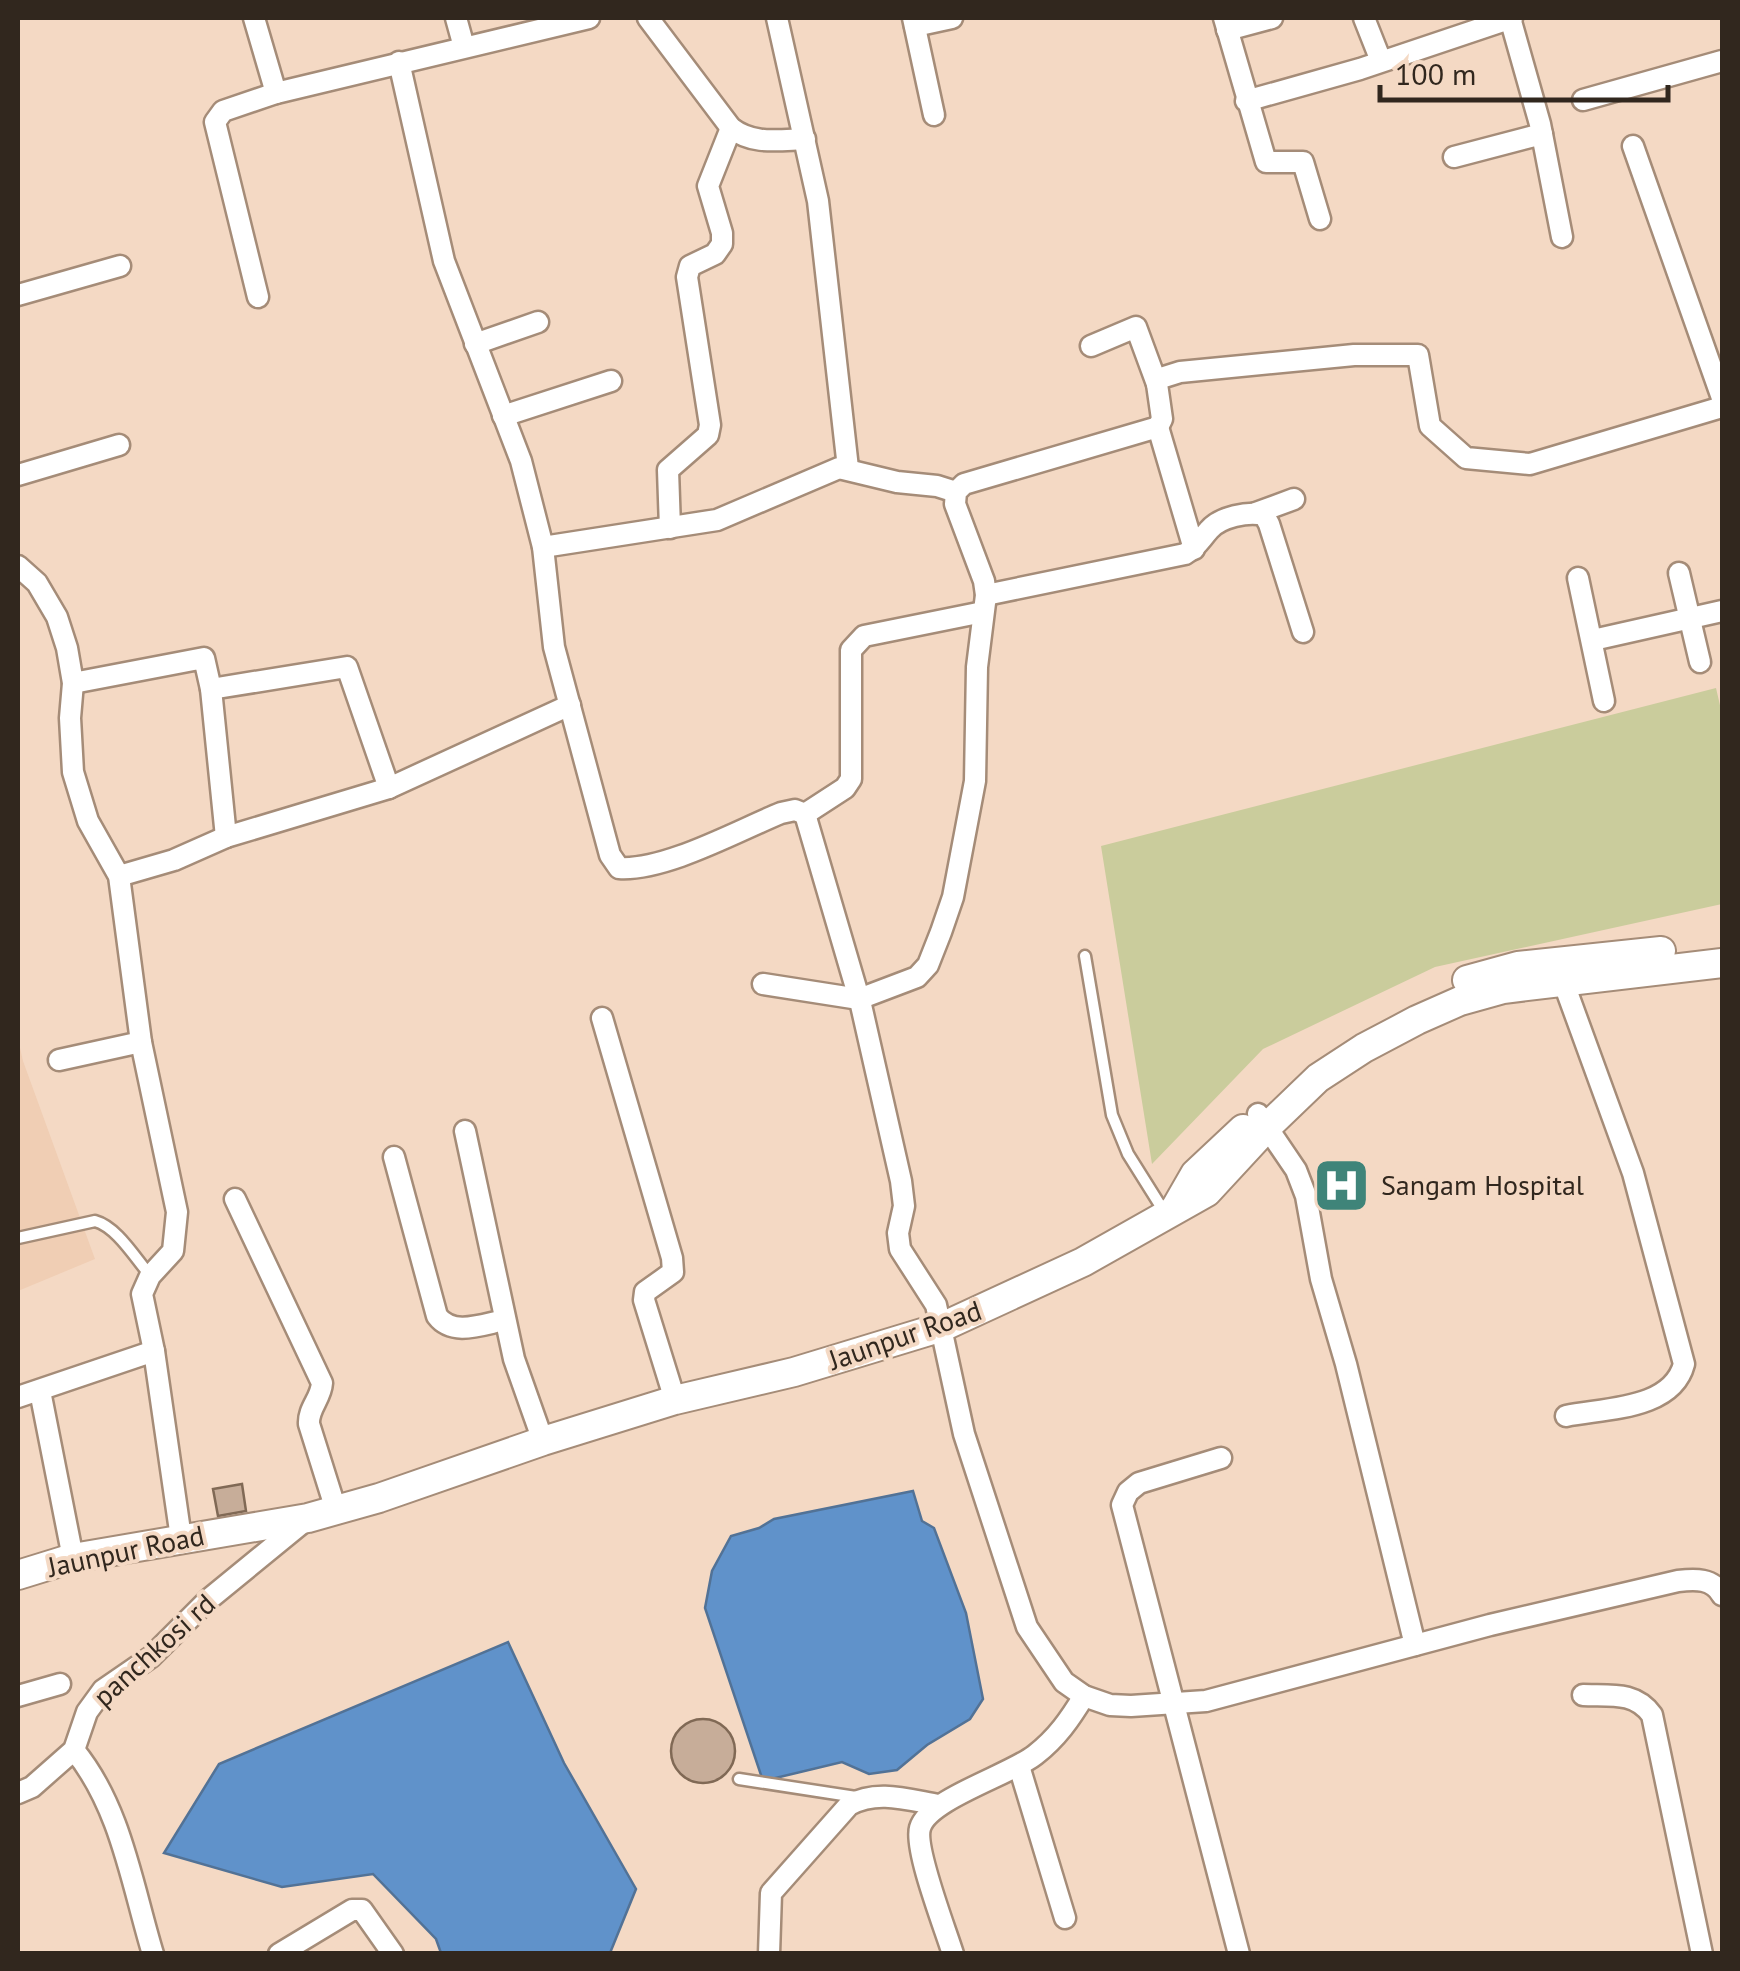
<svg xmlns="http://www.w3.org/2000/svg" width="1740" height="1971" font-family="'PT Sans',sans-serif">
	<rect width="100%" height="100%" fill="#f4d9c4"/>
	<polygon fill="#f0ceb4" points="18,1039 23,1061 95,1259 18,1291"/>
	<polygon fill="#cacc9c" points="1716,688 1722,714 1722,904 1435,967 1263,1049 1152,1164 1101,846"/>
	<g fill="#6092ca" stroke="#527296" stroke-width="2.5">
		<polygon points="913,1491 922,1521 934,1528 966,1613 983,1699 970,1719 927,1745 897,1770 869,1774 842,1762 763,1781 705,1608 712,1571 731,1536 759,1528 774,1519"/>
		<polygon points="508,1642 564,1763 636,1889 610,1953 441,1953 436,1939 373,1874 282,1887 164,1853 219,1764"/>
	</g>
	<g fill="#c7ad99" stroke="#806955" stroke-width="2.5">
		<polygon points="242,1484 246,1511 218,1516 213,1489"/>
		<circle cx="703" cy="1751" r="32"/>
	</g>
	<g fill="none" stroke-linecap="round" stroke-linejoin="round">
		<defs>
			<g id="lane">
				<polyline points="1085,956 1112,1115 1128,1154 1165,1213"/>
				<path d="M18,1238L95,1221C117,1227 135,1258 150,1275"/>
				<polyline points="739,1779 856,1797"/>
			</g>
			<g id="street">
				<polyline points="254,18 276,93 589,18"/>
				<polyline points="456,18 464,47"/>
				<path d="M648,18L731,128C753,145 778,140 805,139"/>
				<polyline points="777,18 818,201 848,468"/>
				<polyline points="913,18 934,115"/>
				<polyline points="1224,18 1266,162 1303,162 1320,219"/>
				<polyline points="1364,18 1381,61"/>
				<polyline points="1510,18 1540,124 1562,237"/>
				<polyline points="915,26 952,18"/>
				<polyline points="1227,30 1272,18"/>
				<path d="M399,62L444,261L521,461L543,547L554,647L610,855L619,868C665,871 737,831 781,813L795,810L805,814L861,1005L901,1181L904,1206L898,1233L900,1249L936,1305L964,1434L1027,1627L1064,1682L1084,1696L1110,1705L1131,1706L1206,1701L1490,1625L1678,1581C1695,1579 1713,1578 1722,1595"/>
				<polyline points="1583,100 1722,61"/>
				<polyline points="1246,101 1360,69 1512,18"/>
				<polyline points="1633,146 1722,398"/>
				<polyline points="1454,157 1542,134"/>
				<polyline points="18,295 120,266"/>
				<polyline points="258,297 215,122 223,111 276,93"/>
				<polyline points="475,344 538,322"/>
				<polyline points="1091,346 1136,327 1157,384"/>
				<polyline points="503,416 611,381"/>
				<polyline points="1158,427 1194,549"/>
				<polyline points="18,475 119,445"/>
				<polyline points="1256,513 1294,499"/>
				<polyline points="670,528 668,470 708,435 710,425 687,277 690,266 715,254 722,244 722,233 708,186 731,128"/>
				<polyline points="543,547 717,520 839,468 897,482 937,486 956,492"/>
				<polyline points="18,566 37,583 57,617 67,648 73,683 70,718 73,772 88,821 119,876 141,1042 177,1212 173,1251 150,1276 142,1294 154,1351 181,1538"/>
				<polyline points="1679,573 1700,662"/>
				<polyline points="1578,578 1604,701"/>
				<path d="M986,595L1185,554C1197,547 1200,540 1209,530C1220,517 1248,511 1264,515L1269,524L1303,632"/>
				<polyline points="1593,640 1722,611"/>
				<polyline points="73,683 204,658 211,689 226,837"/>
				<polyline points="211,689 347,667 389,788 570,705"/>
				<polyline points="805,814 845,788 851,779 851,650 864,636 983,612"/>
				<polyline points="119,876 174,860 226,837 389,788"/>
				<path d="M1563,981L1633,1173L1684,1364C1672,1410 1605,1408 1566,1416"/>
				<polyline points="763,984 859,999 917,977 928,965 941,932 953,897 975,781 977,667 986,595 984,581 955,504 956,492 964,484 1158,427 1162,419 1157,384 1161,378 1180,372 1354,355 1418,355 1430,426 1466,458 1530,464 1722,407"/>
				<polyline points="602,1018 672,1258 673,1272 645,1292 644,1300 675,1400"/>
				<polyline points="59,1060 141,1042"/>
				<polyline points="1258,1114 1296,1170 1306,1196 1321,1279 1346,1364 1415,1645"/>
				<polyline points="465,1131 514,1359 543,1441"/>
				<path d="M394,1157L437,1316C453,1337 483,1324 505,1320"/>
				<path d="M235,1199L322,1383C321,1399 308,1408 309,1424L336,1510"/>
				<polyline points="40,1391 73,1558"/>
				<polyline points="18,1397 154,1351"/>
				<polyline points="1221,1458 1139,1483 1128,1492 1122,1505 1239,1954"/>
				<path d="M1583,1695C1610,1696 1635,1691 1652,1715L1702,1954"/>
				<polyline points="18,1696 60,1684"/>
				<path d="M74,1750C121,1807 132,1885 153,1954"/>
				<polyline points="1019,1766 1065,1918"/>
				<polyline points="18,1793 32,1787 74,1750 87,1712 103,1690 151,1657 208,1600 307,1519"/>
				<polyline points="279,1954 352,1910 362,1910 393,1954"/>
				<path d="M769,1954L771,1893L849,1805C877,1789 909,1800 939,1805"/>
				<path d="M953,1954C945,1928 914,1849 920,1828C928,1799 1010,1775 1035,1755C1057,1738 1070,1719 1084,1696"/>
			</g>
			<g id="secondary">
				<polyline points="1467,980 1518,966 1661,951"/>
				<polyline points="1176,1207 1195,1174 1243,1129"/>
				<polyline points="18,1575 73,1558 308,1518 379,1498 543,1441 675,1400 794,1372 942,1327 1083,1262 1207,1192 1267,1127 1318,1078 1364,1048 1417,1020 1460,1001 1503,989 1722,963"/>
			</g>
		</defs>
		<use href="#lane" stroke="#a58c78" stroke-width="15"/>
		<use href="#street" stroke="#a58c78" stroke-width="25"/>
		<use href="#secondary" stroke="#a58c78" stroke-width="32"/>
		<use href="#lane" stroke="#fff" stroke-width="10"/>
		<use href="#street" stroke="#fff" stroke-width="20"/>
		<use href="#secondary" stroke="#fff" stroke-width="28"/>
	</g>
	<defs>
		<symbol id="hospital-square" viewBox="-11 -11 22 22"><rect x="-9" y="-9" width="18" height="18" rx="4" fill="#3f8479" stroke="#f4d9c4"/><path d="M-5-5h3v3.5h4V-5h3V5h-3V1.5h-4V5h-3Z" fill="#fff"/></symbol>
	</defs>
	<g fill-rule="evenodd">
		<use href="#hospital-square" x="1310" y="1154" width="63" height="63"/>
	</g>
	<g text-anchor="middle" stroke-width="8" stroke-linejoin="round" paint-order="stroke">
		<g font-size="28" fill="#31271e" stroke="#f4d9c4" text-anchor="start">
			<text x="1381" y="1195">Sangam Hospital</text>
		</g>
		<g font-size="28" fill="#31271e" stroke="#f4d9c4">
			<text transform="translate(905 1335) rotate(-19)" y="10">Jaunpur Road</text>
			<text transform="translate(126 1551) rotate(-12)" y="10">Jaunpur Road</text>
			<text transform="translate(154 1650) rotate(-42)" y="10">panchkosi rd</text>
		</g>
	</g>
	<rect width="1740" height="1971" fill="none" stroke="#31271e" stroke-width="40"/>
	<path d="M1380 85v15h288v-15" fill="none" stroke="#31271e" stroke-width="5"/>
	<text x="1395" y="85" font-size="30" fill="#31271e" stroke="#f4d9c4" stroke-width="8" paint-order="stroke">100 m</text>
</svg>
